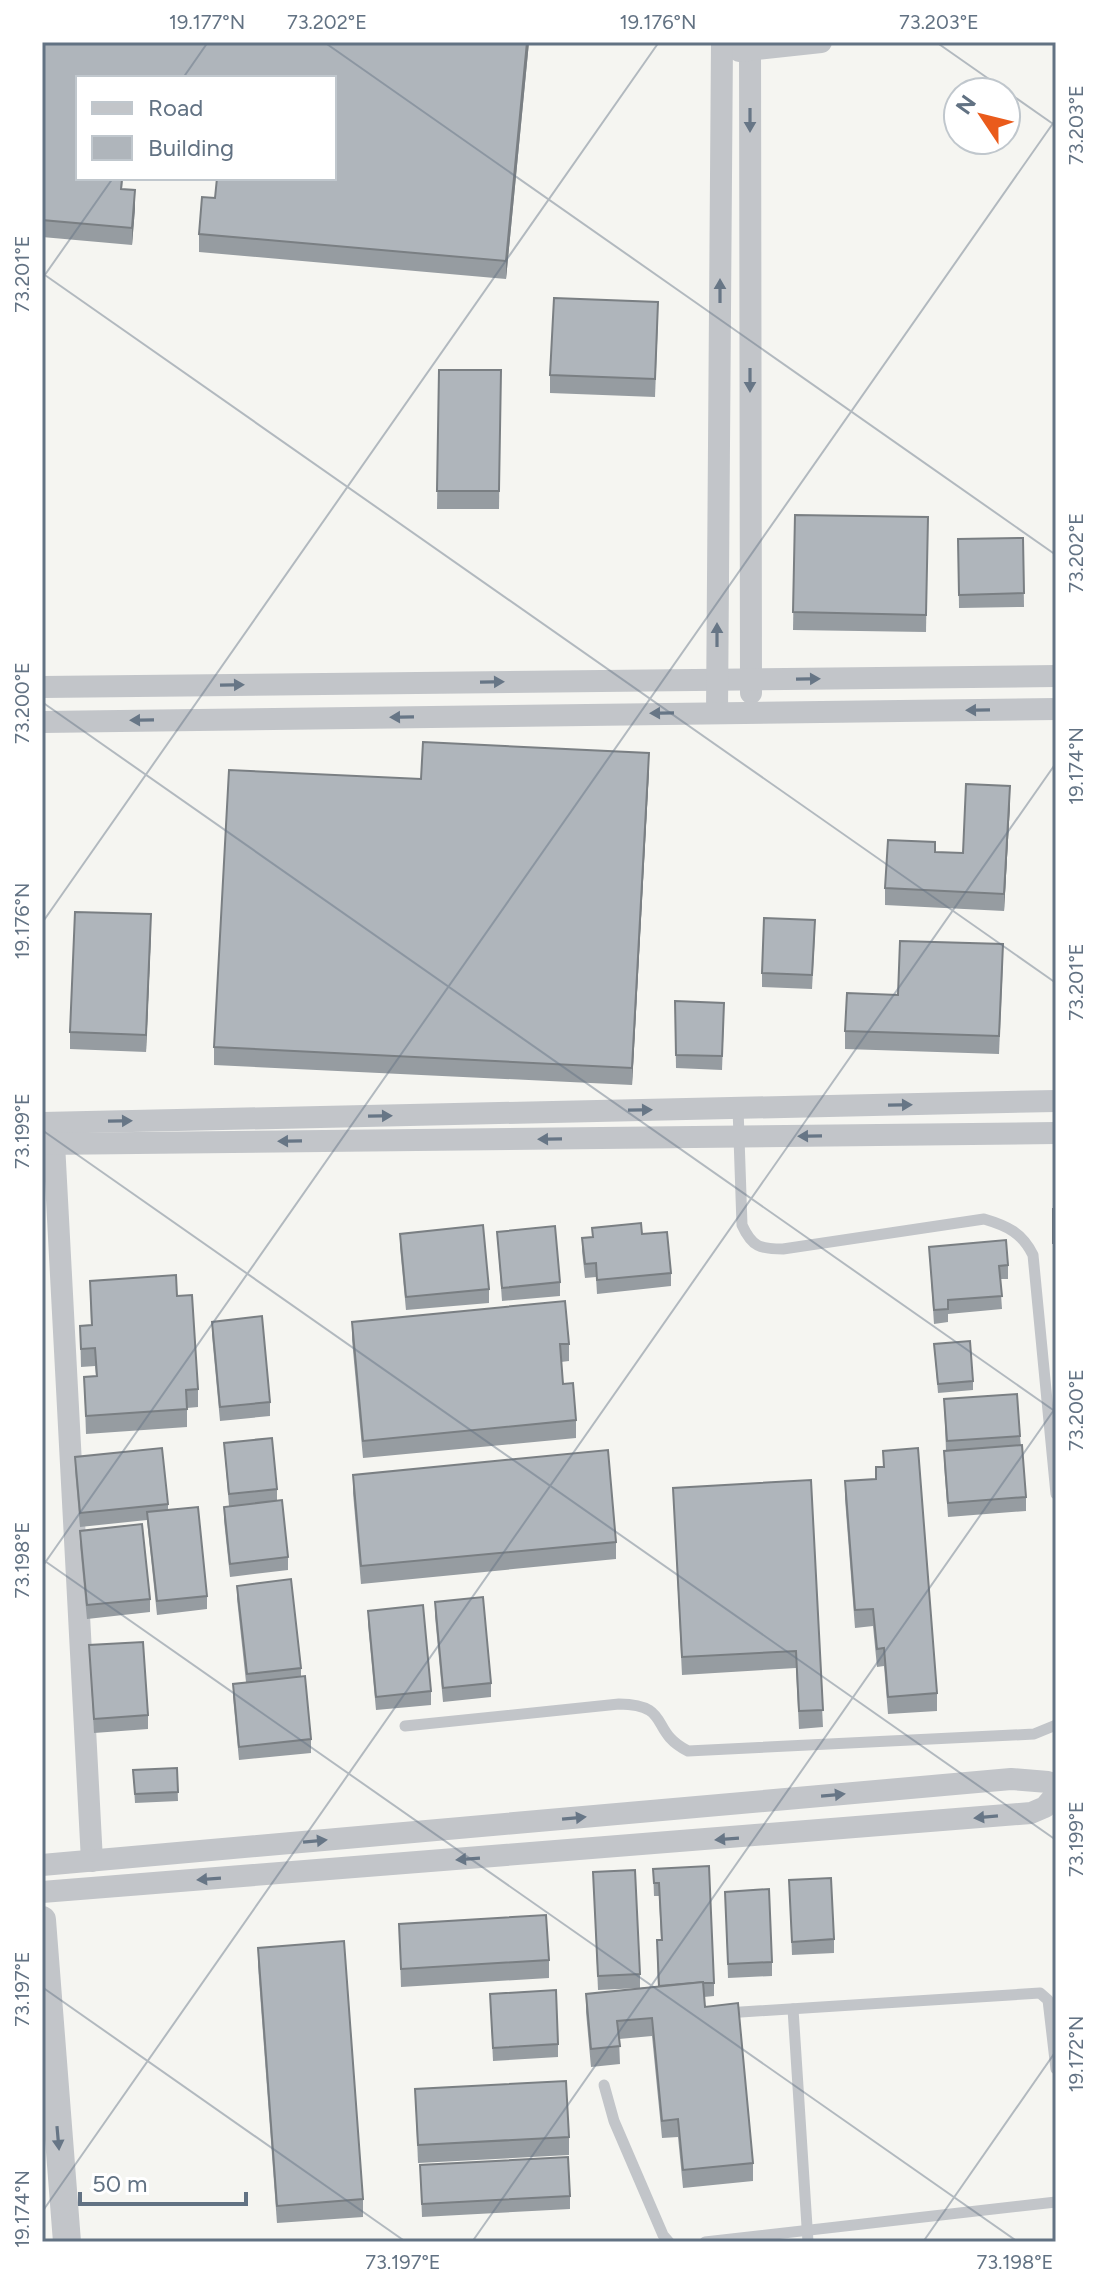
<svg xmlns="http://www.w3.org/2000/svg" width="1098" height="2284" font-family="Figtree,sans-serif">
	<rect width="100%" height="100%" fill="#f5f5f1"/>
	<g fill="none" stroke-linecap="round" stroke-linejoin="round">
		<g stroke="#c2c5c9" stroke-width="11">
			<path d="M738,1108L742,1225C752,1247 760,1249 783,1249L984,1219C1008,1226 1022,1233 1033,1255L1056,1494"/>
			<path d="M405,1726L619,1704C673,1705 648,1731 688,1751L1034,1734L1056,1725"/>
			<polyline points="793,2009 808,2242"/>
			<polyline points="726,2013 1040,1993 1048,2000 1056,2069"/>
			<polyline points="604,2085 614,2121 663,2235 669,2242"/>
			<polyline points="705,2242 1056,2202"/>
		</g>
		<g stroke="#c2c5c9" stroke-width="22">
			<polyline points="750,42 751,693"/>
			<polyline points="739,51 821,42"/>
			<polyline points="42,687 1056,676"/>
			<polyline points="717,713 722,42"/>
			<polyline points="42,722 1056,709"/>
			<polyline points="42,1123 1056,1101"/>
			<polyline points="54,1143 92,1861"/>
			<polyline points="42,1144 1056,1133"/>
			<polyline points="42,1865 1011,1779 1048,1782 1056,1790"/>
			<polyline points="42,1892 1031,1813 1045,1807 1056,1794"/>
		</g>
		<polyline stroke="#c2c5c9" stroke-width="28" points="42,1920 67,2242"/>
	</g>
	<g fill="#969ca1">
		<polygon points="42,42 529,42 506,279 199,252 199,234 334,78 78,78 78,178 123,178 122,189 135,208 132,245 42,237"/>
		<polygon points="658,320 655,397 550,393 550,375"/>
		<polygon points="439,370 501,370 499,509 437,509"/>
		<polygon points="795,515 928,517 926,632 793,630"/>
		<polygon points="1023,538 1024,607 959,608 958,539"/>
		<polygon points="649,770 632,1085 214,1065 214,1047 421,779"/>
		<polygon points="1010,804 1004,911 885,905 885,888 935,852 963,853"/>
		<polygon points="151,932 146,1052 70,1049 70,1032"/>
		<polygon points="815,934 812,989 762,987 762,973"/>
		<polygon points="1003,961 999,1054 845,1049 845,1031"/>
		<polygon points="675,1001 724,1017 722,1070 676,1068"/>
		<rect x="1053" y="1209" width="3" height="43"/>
		<polygon points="592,1228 642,1234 671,1273 671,1286 597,1294 596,1277 585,1278 582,1251 582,1238 592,1237"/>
		<polygon points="497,1232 560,1282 560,1296 502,1301"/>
		<polygon points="400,1234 489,1289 489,1303 406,1310 400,1247"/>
		<polygon points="929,1247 1008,1265 1008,1279 1000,1279 1002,1309 948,1314 948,1322 934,1324"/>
		<polygon points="90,1281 177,1296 198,1389 198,1407 187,1408 187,1427 86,1434 84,1377 96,1376 95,1366 81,1367 80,1326 91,1325"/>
		<polygon points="212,1322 270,1402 270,1416 220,1421 212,1335"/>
		<polygon points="352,1322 569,1344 569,1361 561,1362 563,1384 576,1420 576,1438 363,1458 352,1340"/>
		<polygon points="934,1344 973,1381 973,1390 938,1393"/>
		<polygon points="944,1399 1020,1436 1026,1497 1026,1511 948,1517 944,1464 944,1451 946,1451"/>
		<polygon points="224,1443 277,1489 277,1501 288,1557 288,1570 230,1577 224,1520 224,1507 229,1506"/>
		<polygon points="883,1451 937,1693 937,1711 888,1714 884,1666 877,1667 873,1626 855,1628 845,1499 845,1481 876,1479 876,1467 883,1467"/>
		<polygon points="75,1457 168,1504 168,1510 207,1596 207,1609 157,1615 147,1520 80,1527 75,1470"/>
		<polygon points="353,1475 616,1542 616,1559 361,1584 353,1493"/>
		<polygon points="811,1480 823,1727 799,1729 796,1668 682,1675 673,1488"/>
		<polygon points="80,1531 150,1599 150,1612 87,1619 80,1545"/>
		<polygon points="237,1586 301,1668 301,1677 311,1739 311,1753 239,1760 233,1697 233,1684 246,1682 237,1599"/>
		<polygon points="435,1602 491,1683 491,1697 443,1702 435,1616"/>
		<polygon points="368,1611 431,1691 431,1705 376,1710 368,1624"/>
		<polygon points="89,1645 148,1715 148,1729 94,1733"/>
		<polygon points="177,1768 178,1801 135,1803 133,1770"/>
		<polygon points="653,1869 714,1983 714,1996 704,1997 705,2007 753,2163 753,2181 683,2188 678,2137 662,2138 652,2036 619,2039 620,2064 591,2067 586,2012 586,1994 658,1986 657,1954 661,1940 659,1896 654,1896"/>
		<polygon points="593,1872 640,1974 640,1988 598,1990"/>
		<polygon points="789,1880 834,1939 834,1953 792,1955"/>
		<polygon points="725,1892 772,1962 772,1976 728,1978"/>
		<polygon points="399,1924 549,1960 549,1978 401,1987"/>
		<polygon points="258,1948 363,2199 363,2217 277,2223 258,1966"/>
		<polygon points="490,1994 558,2044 558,2057 493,2061"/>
		<polygon points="415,2089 569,2137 569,2155 418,2163"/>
		<polygon points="420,2165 570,2196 570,2209 422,2217"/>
	</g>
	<g fill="#7a7f83">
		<polygon points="527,42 529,42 506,279 506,261"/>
		<polygon points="135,190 135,208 132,245 132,228"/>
		<polygon points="649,753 649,770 632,1085 632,1068"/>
		<polygon points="1010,786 1010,804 1004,911 1004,894"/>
		<polygon points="151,914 151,932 146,1052 146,1035"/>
	</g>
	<g fill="#afb5bb" stroke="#7a7f83" stroke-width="2">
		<polygon points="42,42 527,42 506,261 199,234 202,197 215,198 217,178 334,178 334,78 78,78 78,178 122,178 121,189 135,190 132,228 42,220"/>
		<polygon points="554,298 658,302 655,379 550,375"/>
		<polygon points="439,370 501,370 499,491 437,491"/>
		<polygon points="795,515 928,517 926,615 793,612"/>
		<polygon points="1023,538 1024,593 959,595 958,539"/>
		<polygon points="423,742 649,753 632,1068 214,1047 229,770 421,779"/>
		<polygon points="966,784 1010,786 1004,894 885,888 888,840 935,842 935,852 963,853"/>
		<polygon points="75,912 151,914 146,1035 70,1032"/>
		<polygon points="764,918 815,920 812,975 762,973"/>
		<polygon points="900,941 1003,944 999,1036 845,1031 847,993 898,995"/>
		<polygon points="675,1001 724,1003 722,1056 676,1055"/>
		<rect x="1053" y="1209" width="3" height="34"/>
		<polygon points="641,1223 642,1234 667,1232 671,1273 597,1280 596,1263 585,1264 582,1238 593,1237 592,1228"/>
		<polygon points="483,1225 489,1289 406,1297 400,1234"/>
		<polygon points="555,1226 560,1282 502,1288 497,1232"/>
		<polygon points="1006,1240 1008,1265 999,1266 1002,1296 948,1300 948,1309 934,1310 929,1247"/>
		<polygon points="176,1275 177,1296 192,1295 198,1389 186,1390 187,1409 86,1416 84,1377 97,1376 95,1348 81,1349 80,1326 92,1325 90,1281"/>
		<polygon points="565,1301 569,1344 560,1344 563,1384 573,1383 576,1420 363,1441 352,1322"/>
		<polygon points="262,1316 270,1402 220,1407 212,1322"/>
		<polygon points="970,1341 973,1381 938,1384 934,1344"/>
		<polygon points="1017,1394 1020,1436 947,1441 944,1399"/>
		<polygon points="272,1438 277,1489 229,1494 224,1443"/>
		<polygon points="1022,1445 1026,1497 948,1503 944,1451"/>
		<polygon points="162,1448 168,1504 80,1513 75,1457"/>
		<polygon points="918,1448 937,1693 888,1697 884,1648 877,1649 873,1609 855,1610 845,1481 876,1479 876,1467 884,1467 883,1451"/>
		<polygon points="608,1450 616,1542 361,1566 353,1475"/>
		<polygon points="811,1480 823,1710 799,1711 796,1651 682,1657 673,1488"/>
		<polygon points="282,1500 288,1557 230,1564 224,1507"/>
		<polygon points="198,1507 207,1596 157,1601 147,1512"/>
		<polygon points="142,1524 150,1599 87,1605 80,1531"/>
		<polygon points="291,1579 301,1668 247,1674 237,1586"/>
		<polygon points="483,1597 491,1683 443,1688 435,1602"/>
		<polygon points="423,1605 431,1691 376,1697 368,1611"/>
		<polygon points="143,1642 148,1715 94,1719 89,1645"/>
		<polygon points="305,1676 311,1739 239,1747 233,1684"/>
		<polygon points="177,1768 178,1792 135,1794 133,1770"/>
		<polygon points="709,1866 714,1983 703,1983 703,1982 659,1986 657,1940 662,1940 659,1883 654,1883 653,1869"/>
		<polygon points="635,1870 640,1974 598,1976 593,1872"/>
		<polygon points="831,1878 834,1939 792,1942 789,1880"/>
		<polygon points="769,1889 772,1962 728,1964 725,1892"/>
		<polygon points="546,1915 549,1960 401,1969 399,1924"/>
		<polygon points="344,1941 363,2199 277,2206 258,1948"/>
		<polygon points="703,1982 705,2007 738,2003 753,2163 683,2170 678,2119 662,2121 652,2018 617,2021 620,2046 591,2049 586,1994"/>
		<polygon points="556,1990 558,2044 493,2048 490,1994"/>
		<polygon points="566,2081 569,2137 418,2145 415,2089"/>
		<polygon points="568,2157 570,2196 422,2204 420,2165"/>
	</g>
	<defs><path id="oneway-solid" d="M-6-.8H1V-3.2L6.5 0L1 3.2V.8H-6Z" transform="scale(2)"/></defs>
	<g fill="#677686">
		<use href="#oneway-solid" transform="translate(750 120) rotate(90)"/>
		<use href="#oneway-solid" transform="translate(720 291) rotate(-90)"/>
		<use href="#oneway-solid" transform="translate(750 380) rotate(90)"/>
		<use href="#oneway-solid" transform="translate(717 635) rotate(-90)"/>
		<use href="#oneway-solid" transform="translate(808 679) rotate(-1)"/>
		<use href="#oneway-solid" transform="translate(492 682) rotate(-1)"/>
		<use href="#oneway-solid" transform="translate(232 685) rotate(-1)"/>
		<use href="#oneway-solid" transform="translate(978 710) rotate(179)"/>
		<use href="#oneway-solid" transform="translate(662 713) rotate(179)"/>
		<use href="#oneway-solid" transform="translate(402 717) rotate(179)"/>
		<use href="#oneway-solid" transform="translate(142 720) rotate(179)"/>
		<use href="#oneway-solid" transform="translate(900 1105) rotate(-1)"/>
		<use href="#oneway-solid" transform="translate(640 1110) rotate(-1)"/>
		<use href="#oneway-solid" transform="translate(380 1116) rotate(-1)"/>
		<use href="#oneway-solid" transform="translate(120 1121) rotate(-1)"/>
		<use href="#oneway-solid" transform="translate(810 1136) rotate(179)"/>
		<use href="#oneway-solid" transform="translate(550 1139) rotate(179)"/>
		<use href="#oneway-solid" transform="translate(290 1141) rotate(179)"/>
		<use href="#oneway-solid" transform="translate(833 1795) rotate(-5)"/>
		<use href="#oneway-solid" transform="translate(986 1817) rotate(175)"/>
		<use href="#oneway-solid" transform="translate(574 1818) rotate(-5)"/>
		<use href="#oneway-solid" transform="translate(727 1839) rotate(176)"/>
		<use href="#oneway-solid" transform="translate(315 1841) rotate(-5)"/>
		<use href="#oneway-solid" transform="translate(468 1859) rotate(176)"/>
		<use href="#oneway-solid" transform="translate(209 1879) rotate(176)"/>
		<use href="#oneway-solid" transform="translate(58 2138) rotate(85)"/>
	</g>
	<path fill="none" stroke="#627283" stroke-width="2" stroke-opacity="0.45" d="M324,42L1056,555M936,42L1056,126M183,78L208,42M42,273L1056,983M42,279L113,178M42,702L1056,1412M42,923L659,42M42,1130L1056,1840M42,1559L1018,2242M42,1567L1056,119M42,1987L406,2242M42,2212L1056,763M472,2242L1056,1407M923,2242L1056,2051"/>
	<rect width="1098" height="2284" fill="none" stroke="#ffffff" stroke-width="88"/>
	<rect x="76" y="76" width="260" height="104" fill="#ffffff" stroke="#c0c7cd" stroke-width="2"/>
	<rect x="92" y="102" width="40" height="12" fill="#c2c5c9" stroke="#c0c7cd" stroke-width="2"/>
	<text x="148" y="116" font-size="24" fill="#627283">Road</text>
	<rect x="92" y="136" width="40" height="24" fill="#afb5bb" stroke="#c0c7cd" stroke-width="2"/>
	<text x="148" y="156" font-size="24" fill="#627283">Building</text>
	<g transform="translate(982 116) rotate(305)"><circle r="38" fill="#ffffff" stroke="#c0c7cd" stroke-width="2"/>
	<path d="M0-6L14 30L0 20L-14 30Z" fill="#ea5b1b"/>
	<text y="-12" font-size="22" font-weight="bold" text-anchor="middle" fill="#627283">N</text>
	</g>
	<path d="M80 2192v12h166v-12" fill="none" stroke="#627283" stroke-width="4"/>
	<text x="92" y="2192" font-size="24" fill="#627283" stroke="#ffffff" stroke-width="6" paint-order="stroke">50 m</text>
	<rect x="44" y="44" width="1010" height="2196" fill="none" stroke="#627283" stroke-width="3"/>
	<g font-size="20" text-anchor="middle" fill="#627283">
		<text x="207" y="29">19.177°N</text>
		<text x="327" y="29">73.202°E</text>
		<text x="658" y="29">19.176°N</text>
		<text x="939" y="29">73.203°E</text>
		<text transform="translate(1076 125) rotate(-90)" y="7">73.203°E</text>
		<text transform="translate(22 274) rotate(-90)" y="7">73.201°E</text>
		<text transform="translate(1076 553) rotate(-90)" y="7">73.202°E</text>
		<text transform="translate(22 703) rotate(-90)" y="7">73.200°E</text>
		<text transform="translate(1076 766) rotate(-90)" y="7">19.174°N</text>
		<text transform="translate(22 921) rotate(-90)" y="7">19.176°N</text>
		<text transform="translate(1076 982) rotate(-90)" y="7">73.201°E</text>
		<text transform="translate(22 1131) rotate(-90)" y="7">73.199°E</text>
		<text transform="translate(1076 1410) rotate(-90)" y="7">73.200°E</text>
		<text transform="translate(22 1560) rotate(-90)" y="7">73.198°E</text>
		<text transform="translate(1076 1839) rotate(-90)" y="7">73.199°E</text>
		<text transform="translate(22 1989) rotate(-90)" y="7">73.197°E</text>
		<text transform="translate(1076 2054) rotate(-90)" y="7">19.172°N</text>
		<text transform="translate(22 2209) rotate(-90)" y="7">19.174°N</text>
		<text x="403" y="2269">73.197°E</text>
		<text x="1015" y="2269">73.198°E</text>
	</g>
</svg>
